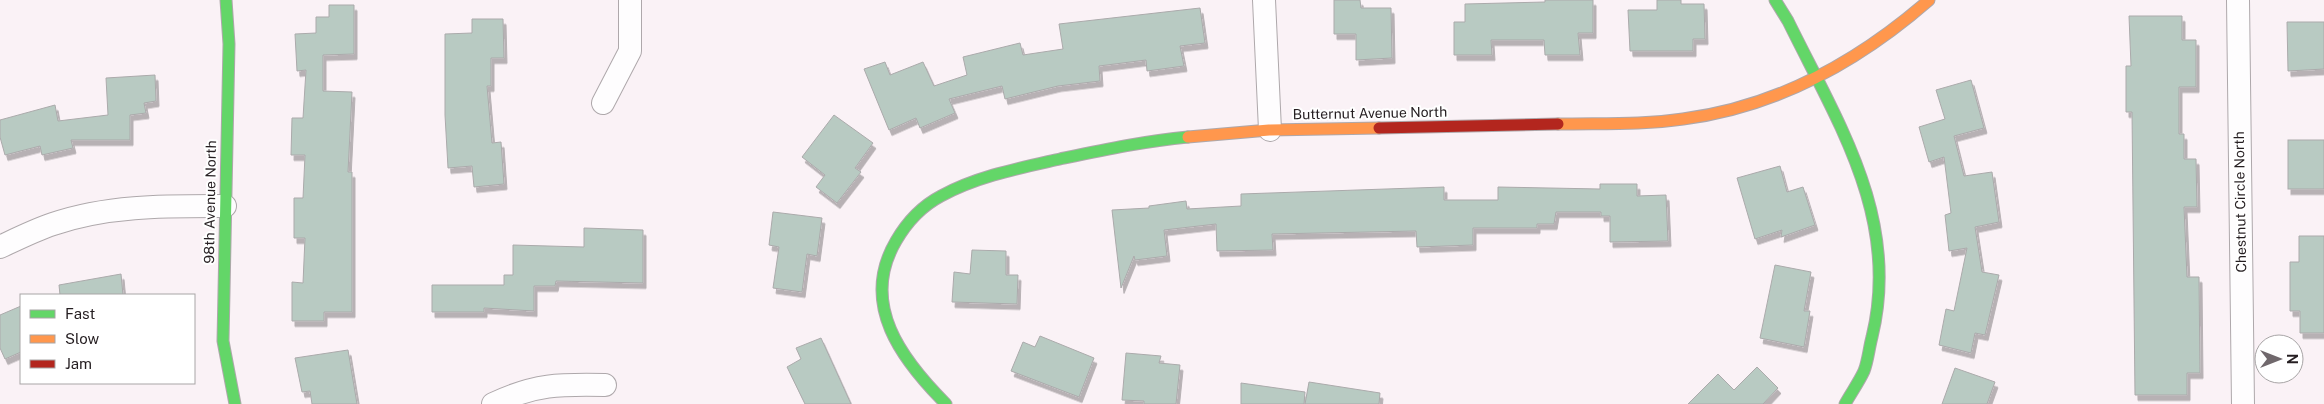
<svg xmlns="http://www.w3.org/2000/svg" width="2324" height="404" font-family="'Public Sans',sans-serif">
	<defs>
		<filter id="shadow"><feDropShadow dx="3" dy="5.5" stdDeviation="0" flood-color="#0004"/></filter>
	</defs>
	<rect width="100%" height="100%" fill="#faf2f6"/>
	<g fill="#b8cac2" stroke="#abaaab" filter="url(#shadow)">
		<polygon points="1334,0 1360,0 1361,8 1391,8 1392,58 1356,60 1356,34 1334,34"/>
		<polygon points="1545,0 1593,0 1593,33 1578,33 1580,55 1545,55 1544,40 1491,40 1492,55 1454,55 1454,22 1465,22 1465,4 1545,2"/>
		<polygon points="1657,0 1681,0 1681,4 1704,4 1705,39 1693,39 1693,51 1630,51 1628,10 1657,10"/>
		<polygon points="329,5 354,5 354,54 323,55 323,91 352,92 348,172 352,172 352,312 324,312 324,321 292,321 292,282 303,283 305,238 294,238 294,198 303,198 305,155 291,155 292,118 303,118 306,70 297,71 295,34 316,33 316,17 329,17"/>
		<polygon points="1200,8 1205,43 1180,46 1184,66 1147,71 1146,60 1099,66 1100,81 1058,86 1005,99 1002,86 949,99 955,113 920,128 916,118 889,130 864,69 885,62 890,75 923,62 934,86 967,75 963,57 1020,43 1023,55 1063,49 1059,24"/>
		<polygon points="2129,16 2182,16 2182,40 2196,40 2196,87 2179,87 2179,134 2184,134 2184,159 2196,159 2197,207 2184,207 2187,277 2199,277 2200,373 2187,373 2187,395 2135,395 2132,112 2126,112 2126,66 2131,66"/>
		<polygon points="472,19 503,19 504,58 491,58 491,86 487,86 492,143 501,142 504,184 474,187 472,166 448,168 445,115 445,34 472,33"/>
		<polygon points="2287,22 2324,22 2324,69 2288,71"/>
		<polygon points="155,75 156,101 144,103 146,113 130,115 130,140 71,140 73,148 42,155 40,146 5,155 0,137 0,120 55,105 58,121 108,115 106,78"/>
		<polygon points="1971,80 1984,128 1954,136 1964,176 1992,172 1999,222 1975,227 1982,272 1999,275 1985,335 1975,333 1971,353 1939,345 1946,309 1954,311 1967,248 1949,251 1945,215 1951,213 1944,157 1929,162 1919,127 1945,119 1936,90"/>
		<polygon points="834,115 873,143 855,168 861,172 837,203 816,187 825,175 802,157"/>
		<rect x="2288" y="140" width="36" height="49"/>
		<polygon points="1780,166 1787,192 1803,187 1815,225 1781,237 1782,230 1755,239 1737,178"/>
		<polygon points="1600,184 1637,184 1637,196 1666,195 1668,241 1610,242 1610,216 1601,216 1601,212 1556,212 1554,224 1537,224 1537,228 1473,228 1473,245 1417,247 1416,231 1272,234 1273,250 1217,251 1216,224 1164,230 1167,256 1135,260 1134,256 1121,288 1112,210 1149,208 1149,206 1186,201 1187,209 1241,206 1241,194 1444,187 1444,200 1498,200 1498,187 1600,189"/>
		<polygon points="773,212 822,218 817,256 807,254 802,292 773,288 779,247 769,245"/>
		<polygon points="584,228 643,230 643,283 556,281 555,286 534,286 534,311 484,308 484,312 432,312 432,285 504,285 504,275 513,275 513,245 584,247"/>
		<polygon points="2299,236 2324,236 2324,333 2300,333 2300,311 2290,311 2290,262 2299,262"/>
		<polygon points="972,250 1006,251 1006,275 1018,275 1017,304 952,302 954,272 970,274"/>
		<polygon points="1775,265 1811,272 1804,311 1810,311 1804,347 1760,338"/>
		<polygon points="121,274 123,295 60,295 59,285"/>
		<polygon points="21,306 21,352 5,359 0,348 0,315"/>
		<polygon points="1040,336 1094,358 1079,397 1011,371 1023,342 1035,347"/>
		<polygon points="821,338 851,404 805,404 787,367 801,359 796,348"/>
		<polygon points="348,350 357,404 312,404 310,391 302,392 295,358"/>
		<polygon points="1126,353 1161,356 1159,363 1180,365 1176,404 1144,404 1144,401 1122,400"/>
		<polygon points="1757,367 1778,388 1763,404 1688,404 1718,374 1734,390"/>
		<polygon points="1955,368 1995,382 1987,404 1942,404"/>
		<polygon points="1309,382 1380,393 1379,404 1305,404"/>
		<polygon points="1241,383 1305,392 1304,404 1241,404"/>
	</g>
	<g fill="none" stroke-linecap="round" stroke-linejoin="round">
		<defs>
			<g id="street">
				<polyline points="1264,0 1270,130"/>
				<polyline points="2238,0 2243,404"/>
				<polyline points="603,103 630,51 630,0"/>
				<path d="M0,247C17,239 35,230 53,224C108,205 168,206 225,206"/>
				<path d="M493,404C535,384 560,384 605,385"/>
			</g>
			<g id="fast">
				<polyline points="226,0 229,44 223,341 235,404"/>
				<path d="M1775,0L1788,21C1838,123 1901,219 1872,337C1869,348 1868,361 1864,371C1859,382 1851,393 1845,404"/>
				<path d="M946,404C902,360 859,304 896,241C907,222 922,206 941,196C978,176 1020,168 1060,159C1103,150 1145,141 1188,137"/>
			</g>
			<g id="slow">
				<path d="M1558,124C1600,123 1642,125 1683,119C1776,107 1859,61 1929,0"/>
				<polyline points="1188,137 1269,130 1379,128"/>
			</g>
			<polyline id="jam" points="1379,128 1558,124"/>
		</defs>
		<use href="#street" stroke="#aea8ab" stroke-width="24"/>
		<use href="#fast" stroke="#aea8ab" stroke-width="13"/>
		<use href="#slow" stroke="#aea8ab" stroke-width="13"/>
		<use href="#jam" stroke="#aea8ab" stroke-width="13"/>
		<use href="#street" stroke="#fefdfe" stroke-width="22"/>
		<use href="#fast" stroke="#63d668" stroke-width="11"/>
		<use href="#slow" stroke="#ff974d" stroke-width="11"/>
		<use href="#jam" stroke="#b3261e" stroke-width="11"/>
	</g>
	<g text-anchor="middle" stroke-width="4" stroke-linejoin="round" paint-order="stroke">
		<g font-size="14" fill="#251e21" stroke="#fff">
			<text transform="translate(1370 113) rotate(-1)" y="5">Butternut Avenue North</text>
			<text transform="translate(210 202) rotate(-89)" y="5">98th Avenue North</text>
			<text transform="translate(2240 202) rotate(-91)" y="5">Chestnut Circle North</text>
		</g>
	</g>
	<rect x="20" y="294" width="175" height="90" fill="#ffffff" stroke="#a8a5a6"/>
	<rect x="30" y="310" width="25" height="8" fill="#63d668" stroke="#a8a5a6"/>
	<text x="65" y="319" font-size="15" fill="#251e21">Fast</text>
	<rect x="30" y="335" width="25" height="8" fill="#ff974d" stroke="#a8a5a6"/>
	<text x="65" y="344" font-size="15" fill="#251e21">Slow</text>
	<rect x="30" y="360" width="25" height="8" fill="#b3261e" stroke="#a8a5a6"/>
	<text x="65" y="369" font-size="15" fill="#251e21">Jam</text>
	<g transform="translate(2279 359) rotate(90)"><circle r="24" fill="#ffffff" stroke="#a8a5a6"/>
	<path d="M0-4L9 19L0 12L-9 19Z" fill="#70686c"/>
	<text y="-8" font-size="14" font-weight="bold" text-anchor="middle" fill="#251e21">N</text>
	</g>
</svg>
